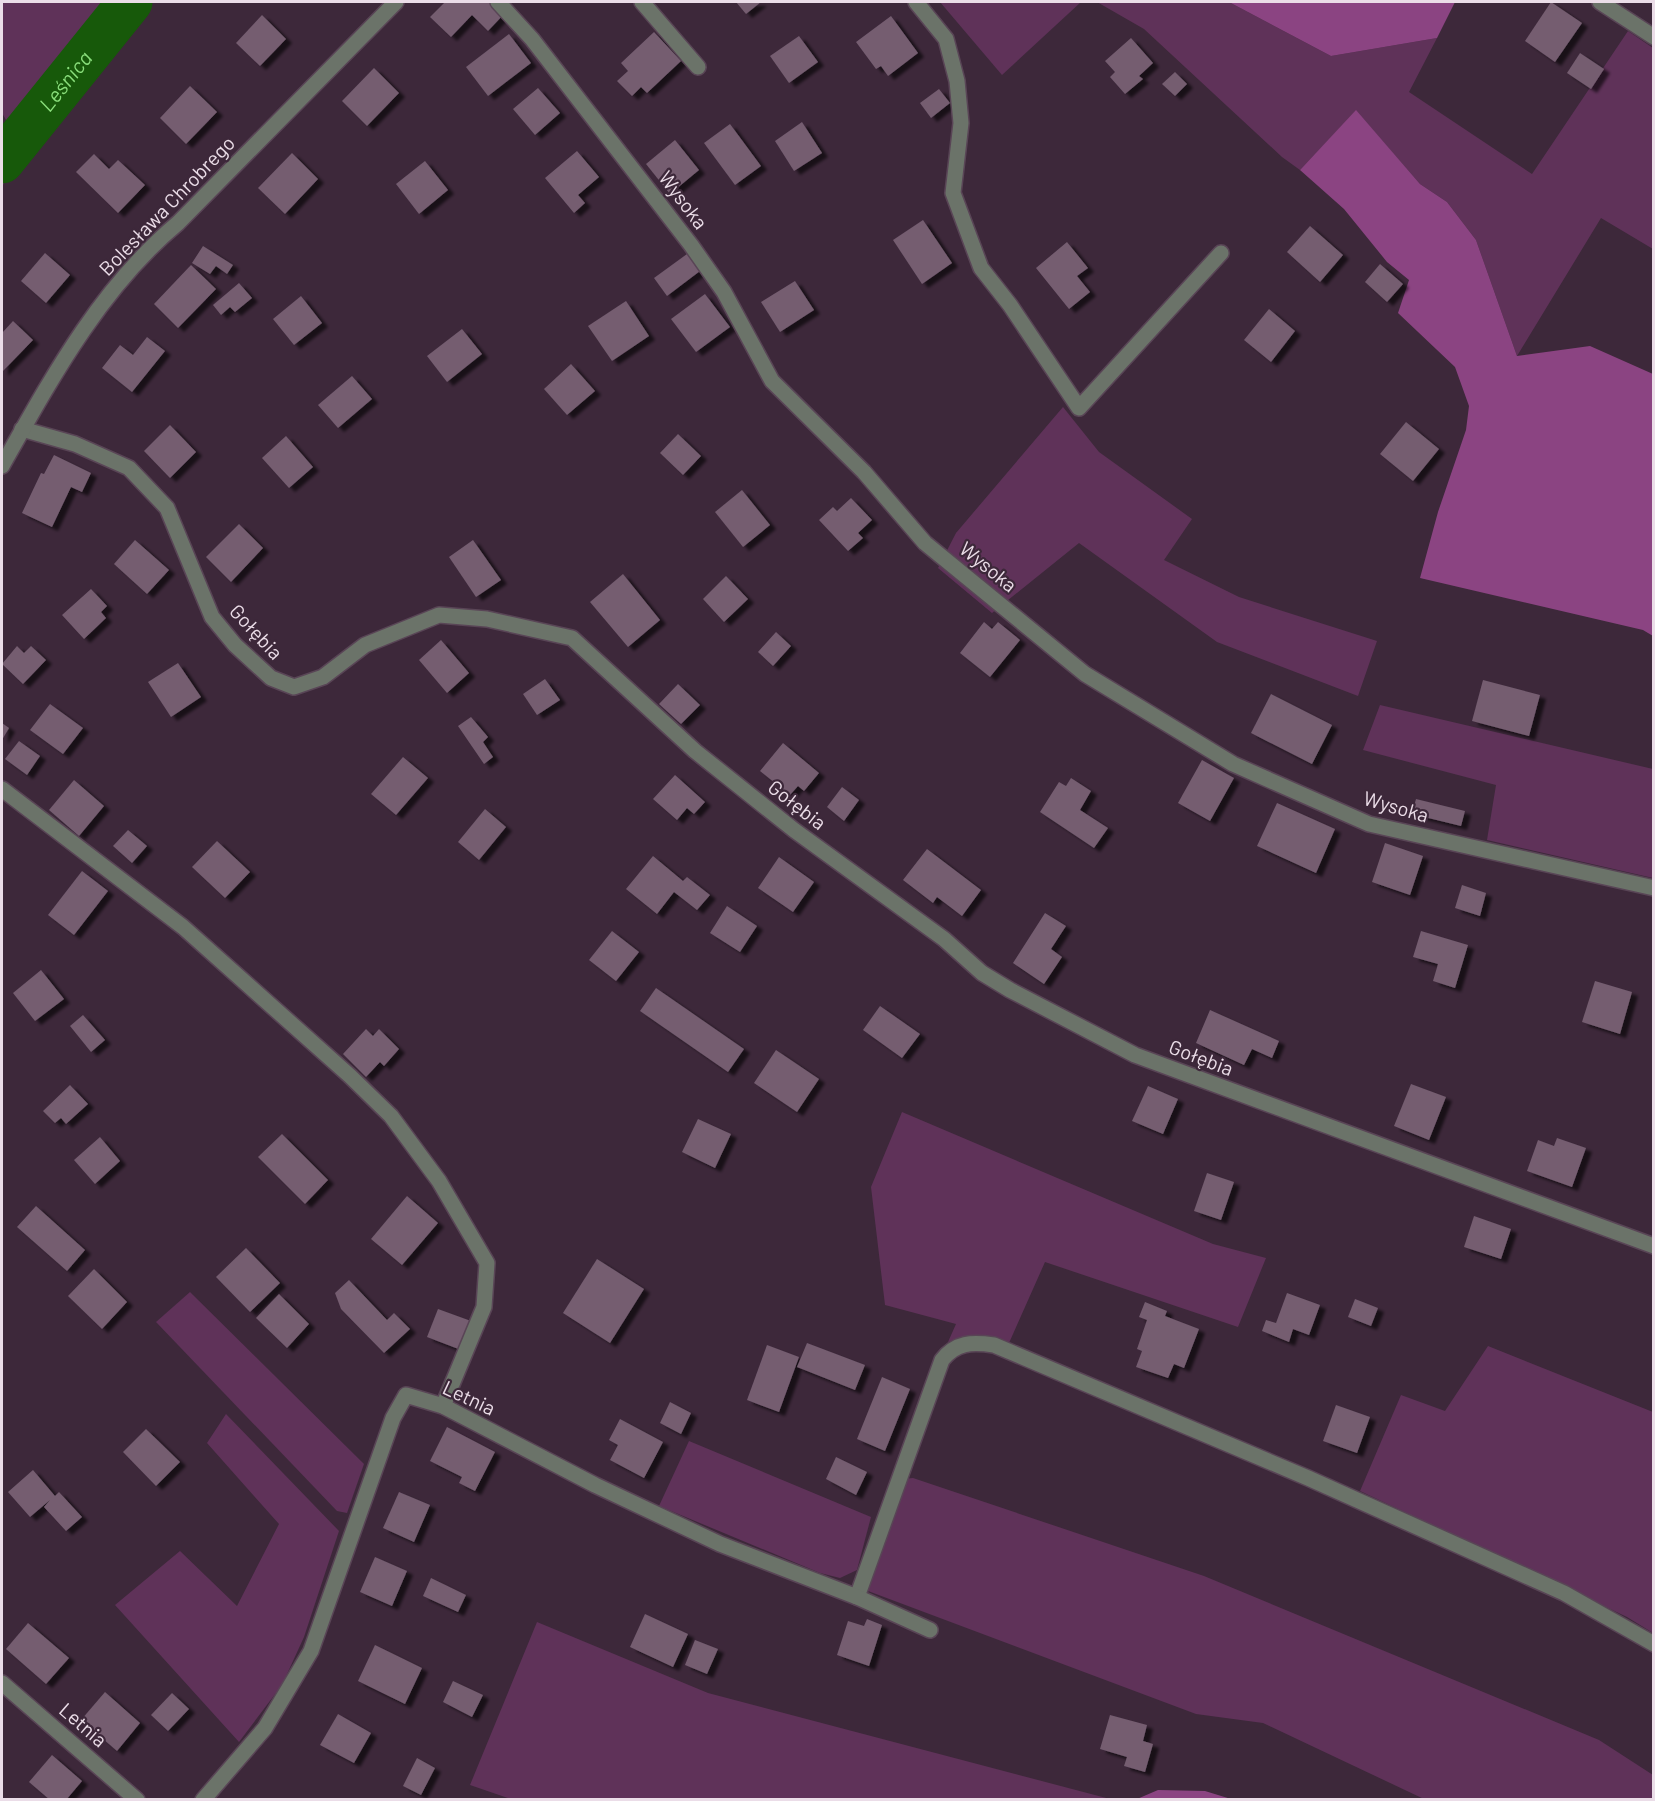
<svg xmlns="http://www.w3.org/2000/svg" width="1655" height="1801" font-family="Barlow,sans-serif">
	<defs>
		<filter id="shadow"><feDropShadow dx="6" dy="4" stdDeviation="1.5" flood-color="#0009"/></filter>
	</defs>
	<rect width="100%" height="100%" fill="#3d283a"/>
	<g fill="#5f3259">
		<polygon points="2,2 147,2 2,186 2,136 9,125 2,113"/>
		<polygon points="940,2 1081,2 1002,75"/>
		<polygon points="1097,2 1229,2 1331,56 1437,38 1409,92 1532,174 1628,31 1653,48 1653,249 1601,218 1517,356 1476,240 1447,202 1420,184 1356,111 1300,170 1282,157 1144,29"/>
		<polygon points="1063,407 1099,452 1192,519 1164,560 1239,597 1377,641 1358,696 1217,642 1079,543 992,613 938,568 956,533"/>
		<polygon points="1380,705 1653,769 1653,878 1487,840 1496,785 1363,750"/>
		<polygon points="902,1112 1213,1244 1266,1258 1238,1327 1045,1262 1009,1343 973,1336 948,1342 956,1324 885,1305 871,1187"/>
		<polygon points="190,1292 364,1464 347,1513 337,1511 156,1322"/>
		<polygon points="1488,1346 1653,1412 1653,1633 1627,1617 1360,1491 1401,1395 1445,1411"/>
		<polygon points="226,1414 339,1531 304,1637 282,1685 239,1742 115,1605 180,1551 237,1606 279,1524 207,1443"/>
		<polygon points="689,1441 871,1517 857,1570 840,1578 820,1573 659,1506"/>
		<polygon points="913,1478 1204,1576 1599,1740 1653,1775 1653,1799 1424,1799 1263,1723 1196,1714 868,1591 903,1479"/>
		<polygon points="537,1622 708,1693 1110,1799 511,1799 470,1785"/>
	</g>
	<g fill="#8b4482">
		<polygon points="1229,2 1455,2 1437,38 1331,56"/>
		<polygon points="1356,110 1420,184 1447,202 1476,240 1517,356 1590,346 1653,374 1653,636 1643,630 1420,578 1438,512 1466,430 1469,406 1455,367 1398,313 1409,280 1387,262 1344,209 1300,170"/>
		<polygon points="1158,1790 1205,1791 1231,1799 1137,1799"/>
	</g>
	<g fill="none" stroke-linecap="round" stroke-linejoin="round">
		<path stroke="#17590a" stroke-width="45" id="s1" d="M2,161L130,2"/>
	</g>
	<g fill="#745d70" filter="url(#shadow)">
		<polygon points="445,2 493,2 505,13 488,31 472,15 451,37 430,17"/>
		<polygon points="736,2 761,2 746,14"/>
		<polygon points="1551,2 1582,23 1555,62 1525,41"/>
		<polygon points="262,15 286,39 260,66 236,43"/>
		<polygon points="891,16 918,53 888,76 881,66 876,69 856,42"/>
		<polygon points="654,32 681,61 647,93 641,87 632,96 617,81 628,71 621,63"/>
		<polygon points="509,34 531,63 488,96 466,67"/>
		<polygon points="799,36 818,62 789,83 770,56"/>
		<polygon points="1131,38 1153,63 1139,76 1143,79 1125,94 1110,77 1115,72 1105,61"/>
		<polygon points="1580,53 1604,69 1591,89 1567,73"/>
		<polygon points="374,68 399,93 367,126 342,101"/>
		<polygon points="1175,72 1187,84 1175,96 1162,84"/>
		<polygon points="190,86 217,112 186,144 160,118"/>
		<polygon points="538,88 560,113 535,135 513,109"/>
		<polygon points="939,89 950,103 931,118 920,103"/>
		<polygon points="802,122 822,153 794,171 775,141"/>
		<polygon points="730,124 761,166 735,185 704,143"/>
		<polygon points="675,140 699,170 670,194 646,164"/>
		<polygon points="577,151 599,177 578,195 585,203 574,213 545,178"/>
		<polygon points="292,153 318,179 285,214 258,188"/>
		<polygon points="94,154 109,169 118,160 145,185 118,213 76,172"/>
		<polygon points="425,161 448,190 419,214 396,184"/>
		<polygon points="923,220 952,263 922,284 893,240"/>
		<polygon points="1310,226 1343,255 1320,282 1287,252"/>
		<polygon points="1067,242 1088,268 1077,276 1090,292 1069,309 1036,268"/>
		<polygon points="203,246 233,265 227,274 216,266 210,274 192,263"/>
		<polygon points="45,253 70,275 46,303 21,281"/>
		<polygon points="687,254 700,271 667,296 654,278"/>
		<polygon points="1380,264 1403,284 1387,302 1365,282"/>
		<polygon points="191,265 216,289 178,328 154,304"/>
		<polygon points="795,281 814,310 780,332 761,302"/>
		<polygon points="239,283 252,298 235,312 230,307 221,315 213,305"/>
		<polygon points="705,294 730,327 696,352 671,319"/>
		<polygon points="301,296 322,323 294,345 273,319"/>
		<polygon points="626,301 649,336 612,361 588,326"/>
		<polygon points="1269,309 1295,331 1271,362 1244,340"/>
		<polygon points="13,321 33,340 2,372 2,333"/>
		<polygon points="462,329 482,354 447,382 427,356"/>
		<polygon points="147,337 165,351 132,392 102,368 120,345 133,355"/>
		<polygon points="571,364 595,391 567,415 544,389"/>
		<polygon points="352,376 372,399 338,428 318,405"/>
		<polygon points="1406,422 1439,449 1413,481 1380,454"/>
		<polygon points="170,425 196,452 170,478 144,451"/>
		<polygon points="678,434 701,456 683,475 660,453"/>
		<polygon points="286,436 313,467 289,488 262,458"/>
		<polygon points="54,455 91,473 82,492 71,487 52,527 22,513 41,473 44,474"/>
		<polygon points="742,490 770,525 743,547 715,512"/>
		<polygon points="851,498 872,520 858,533 863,538 848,551 819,520 833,507 837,511"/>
		<polygon points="239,524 263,548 231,582 206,557"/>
		<polygon points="135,540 169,570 147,594 114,564"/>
		<polygon points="473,540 501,580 476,597 449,557"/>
		<polygon points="623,574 660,620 628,647 590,602"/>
		<polygon points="726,576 748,599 724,622 703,599"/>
		<polygon points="91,589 107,606 101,612 106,618 84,639 62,615"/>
		<polygon points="984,622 992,629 998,622 1020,640 990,677 960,653"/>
		<polygon points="776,632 791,646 773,666 758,652"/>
		<polygon points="441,640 469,673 447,693 419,660"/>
		<polygon points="17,646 24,653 31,646 46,660 23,684 2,664"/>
		<polygon points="178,663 201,697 171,717 148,682"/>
		<polygon points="545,679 560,700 537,715 523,694"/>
		<polygon points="1483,680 1540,695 1529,736 1472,721"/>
		<polygon points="678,684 700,705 681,724 659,704"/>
		<polygon points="1271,694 1332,725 1312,764 1251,733"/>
		<polygon points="50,704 83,728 63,754 30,730"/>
		<polygon points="471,717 488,737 483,742 493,757 484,764 458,726"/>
		<polygon points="2,723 9,728 2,740"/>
		<polygon points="19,741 40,756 27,775 5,759"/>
		<polygon points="783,743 819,773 804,791 798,786 790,795 760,771"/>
		<polygon points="403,757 428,778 396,815 371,794"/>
		<polygon points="1202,760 1234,778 1210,821 1178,803"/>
		<polygon points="675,775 705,802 694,814 687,808 677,820 653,799"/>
		<polygon points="1071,778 1091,791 1080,810 1108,828 1094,848 1040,812 1059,782 1066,786"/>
		<polygon points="74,780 104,806 79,836 49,810"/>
		<polygon points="842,787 859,800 844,821 827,807"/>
		<polygon points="1416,799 1465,811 1461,826 1412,814"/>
		<polygon points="1277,803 1335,829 1316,873 1257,846"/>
		<polygon points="485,809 506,827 479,860 458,842"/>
		<polygon points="128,830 147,846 132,863 113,846"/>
		<polygon points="217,841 250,872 225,898 192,867"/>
		<polygon points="1385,843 1423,856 1410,895 1372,882"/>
		<polygon points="927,849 981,890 962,916 937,897 933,903 903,880"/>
		<polygon points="653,856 683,881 687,877 710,895 697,910 674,892 657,914 626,889"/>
		<polygon points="779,857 814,882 793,912 758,888"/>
		<polygon points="82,871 108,891 74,935 48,915"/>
		<polygon points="1462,885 1486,893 1480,916 1455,908"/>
		<polygon points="727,906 757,926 740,952 710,933"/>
		<polygon points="1045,913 1066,926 1051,949 1062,957 1044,984 1013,963"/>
		<polygon points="612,931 639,952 616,981 589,960"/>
		<polygon points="1421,931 1468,945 1455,988 1433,981 1438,964 1413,957"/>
		<polygon points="41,970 64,999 35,1021 13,993"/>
		<polygon points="1595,981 1632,992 1620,1034 1582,1022"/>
		<polygon points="656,988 744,1049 728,1072 640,1011"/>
		<polygon points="880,1006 920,1034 902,1058 863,1030"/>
		<polygon points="1210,1010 1279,1041 1272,1058 1252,1049 1244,1065 1196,1043"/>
		<polygon points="83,1015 105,1040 91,1052 70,1026"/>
		<polygon points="366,1029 373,1036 379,1029 399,1049 384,1066 380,1062 366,1077 343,1054"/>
		<polygon points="776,1050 819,1079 797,1112 754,1083"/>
		<polygon points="1411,1084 1446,1097 1429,1140 1394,1126"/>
		<polygon points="70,1085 88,1104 66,1124 61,1118 55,1123 43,1111"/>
		<polygon points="1148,1086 1178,1099 1163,1134 1132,1121"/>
		<polygon points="698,1119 731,1134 715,1168 682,1152"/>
		<polygon points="282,1134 328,1180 305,1204 258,1157"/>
		<polygon points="100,1137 120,1161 95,1184 74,1160"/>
		<polygon points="1557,1138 1586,1148 1572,1187 1527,1171 1538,1140 1554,1146"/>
		<polygon points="1207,1173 1234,1182 1221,1220 1194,1211"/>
		<polygon points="407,1196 438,1223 402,1265 371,1239"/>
		<polygon points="36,1206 85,1250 67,1271 17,1227"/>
		<polygon points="1474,1216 1511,1229 1501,1259 1464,1247"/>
		<polygon points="246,1248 280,1283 250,1312 216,1277"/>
		<polygon points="597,1259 644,1289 610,1343 563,1313"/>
		<polygon points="94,1269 127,1302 102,1329 68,1296"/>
		<polygon points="349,1280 387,1320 394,1313 410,1329 384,1353 341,1309 335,1293"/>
		<polygon points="1287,1293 1320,1305 1309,1335 1293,1329 1289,1342 1262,1331 1266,1320 1276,1323"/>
		<polygon points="279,1294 309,1324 287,1348 256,1318"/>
		<polygon points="1355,1299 1378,1308 1371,1326 1348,1317"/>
		<polygon points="1145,1302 1167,1311 1165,1316 1199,1329 1184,1368 1174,1364 1168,1378 1136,1367 1142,1351 1137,1349 1147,1320 1139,1317"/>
		<polygon points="438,1309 471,1321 461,1350 427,1337"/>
		<polygon points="807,1343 865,1365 855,1390 797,1367"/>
		<polygon points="767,1345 799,1357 779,1412 747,1400"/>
		<polygon points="882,1377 910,1389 885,1451 857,1439"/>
		<polygon points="670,1402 691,1413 681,1434 660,1423"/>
		<polygon points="1336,1405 1370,1417 1357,1453 1323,1441"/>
		<polygon points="620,1419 663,1442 644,1478 610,1460 618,1445 609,1440"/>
		<polygon points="447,1427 495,1452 475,1491 459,1483 462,1477 430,1461"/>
		<polygon points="146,1429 180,1462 156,1486 123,1452"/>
		<polygon points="836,1457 867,1472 856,1495 826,1479"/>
		<polygon points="33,1470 55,1496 59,1492 82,1517 66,1531 44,1507 50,1500 30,1517 8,1492"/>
		<polygon points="399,1492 430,1505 414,1542 383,1528"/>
		<polygon points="375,1557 407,1571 392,1606 360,1592"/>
		<polygon points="431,1578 466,1595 458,1612 423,1596"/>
		<polygon points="645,1614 688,1634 673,1667 630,1647"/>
		<polygon points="867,1619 882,1625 869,1666 837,1655 848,1621 864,1626"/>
		<polygon points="28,1623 69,1658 46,1684 6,1649"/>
		<polygon points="695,1640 718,1649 707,1674 685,1665"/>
		<polygon points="375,1645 422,1668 405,1704 358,1681"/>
		<polygon points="453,1681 483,1695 472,1717 443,1702"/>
		<polygon points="105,1692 140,1723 117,1751 81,1720"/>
		<polygon points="172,1693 189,1709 168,1731 151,1715"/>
		<polygon points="338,1714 371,1733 354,1763 320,1745"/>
		<polygon points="1110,1715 1147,1725 1143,1741 1153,1744 1145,1772 1124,1766 1127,1757 1100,1749"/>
		<polygon points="52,1755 82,1781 66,1800 50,1800 29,1782"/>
		<polygon points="417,1758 435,1768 421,1795 403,1786"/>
	</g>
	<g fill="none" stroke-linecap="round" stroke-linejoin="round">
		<defs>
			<g id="minor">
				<polyline points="498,2 532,39 691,245 724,292 772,381 864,472 925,543 1085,674 1233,764 1369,824 1654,888"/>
				<polyline points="642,2 698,67"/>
				<polyline points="916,2 946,39 957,81 961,123 953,193 981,268 1010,305 1079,408 1221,253"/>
				<polyline points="1600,2 1654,37"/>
				<polyline points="22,429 75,444 129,468 167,508 212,617 235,645 271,678 294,687 323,677 365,645 439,615 487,619 572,638 695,751 794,830 944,939 982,973 1010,990 1135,1055 1654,1246"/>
				<path d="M2,466C51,379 100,288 178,223L396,2"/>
				<polyline points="2,789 183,927 350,1076 391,1116 439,1181 487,1263 484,1307 443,1406"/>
				<path d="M857,1597L942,1360C956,1342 972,1342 994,1345L1308,1478L1564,1593L1654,1644"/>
				<polyline points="2,1683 137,1800"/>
				<polyline points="203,1800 265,1728 311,1651 393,1418 406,1395 443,1406 595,1485 720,1544 857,1597 930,1630"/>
			</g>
		</defs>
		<use href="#minor" stroke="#594556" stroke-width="18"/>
		<use href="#minor" stroke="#6b7369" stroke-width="15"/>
	</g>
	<g text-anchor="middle" stroke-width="4.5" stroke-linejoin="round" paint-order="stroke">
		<g font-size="20" fill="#ebdde8" stroke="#3d283a">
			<text transform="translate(683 200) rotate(53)" y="7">Wysoka</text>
			<text transform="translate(167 206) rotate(-46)" y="7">Bolesława Chrobrego</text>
			<text transform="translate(988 567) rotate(39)" y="7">Wysoka</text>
			<text transform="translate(256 632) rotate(47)" y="7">Gołębia</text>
			<text transform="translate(797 805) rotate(38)" y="7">Gołębia</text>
			<text transform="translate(1396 807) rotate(16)" y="7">Wysoka</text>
			<text transform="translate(1201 1058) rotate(21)" y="7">Gołębia</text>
			<text transform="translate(469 1398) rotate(25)" y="7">Letnia</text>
			<text transform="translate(83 1725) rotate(41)" y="7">Letnia</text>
		</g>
		<g font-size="21" font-style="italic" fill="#89de7b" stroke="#3d283a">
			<text dy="7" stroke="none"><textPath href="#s1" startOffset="102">Leśnica</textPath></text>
		</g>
	</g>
	<rect width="1655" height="1801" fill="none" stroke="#ebdde8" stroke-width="6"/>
</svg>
